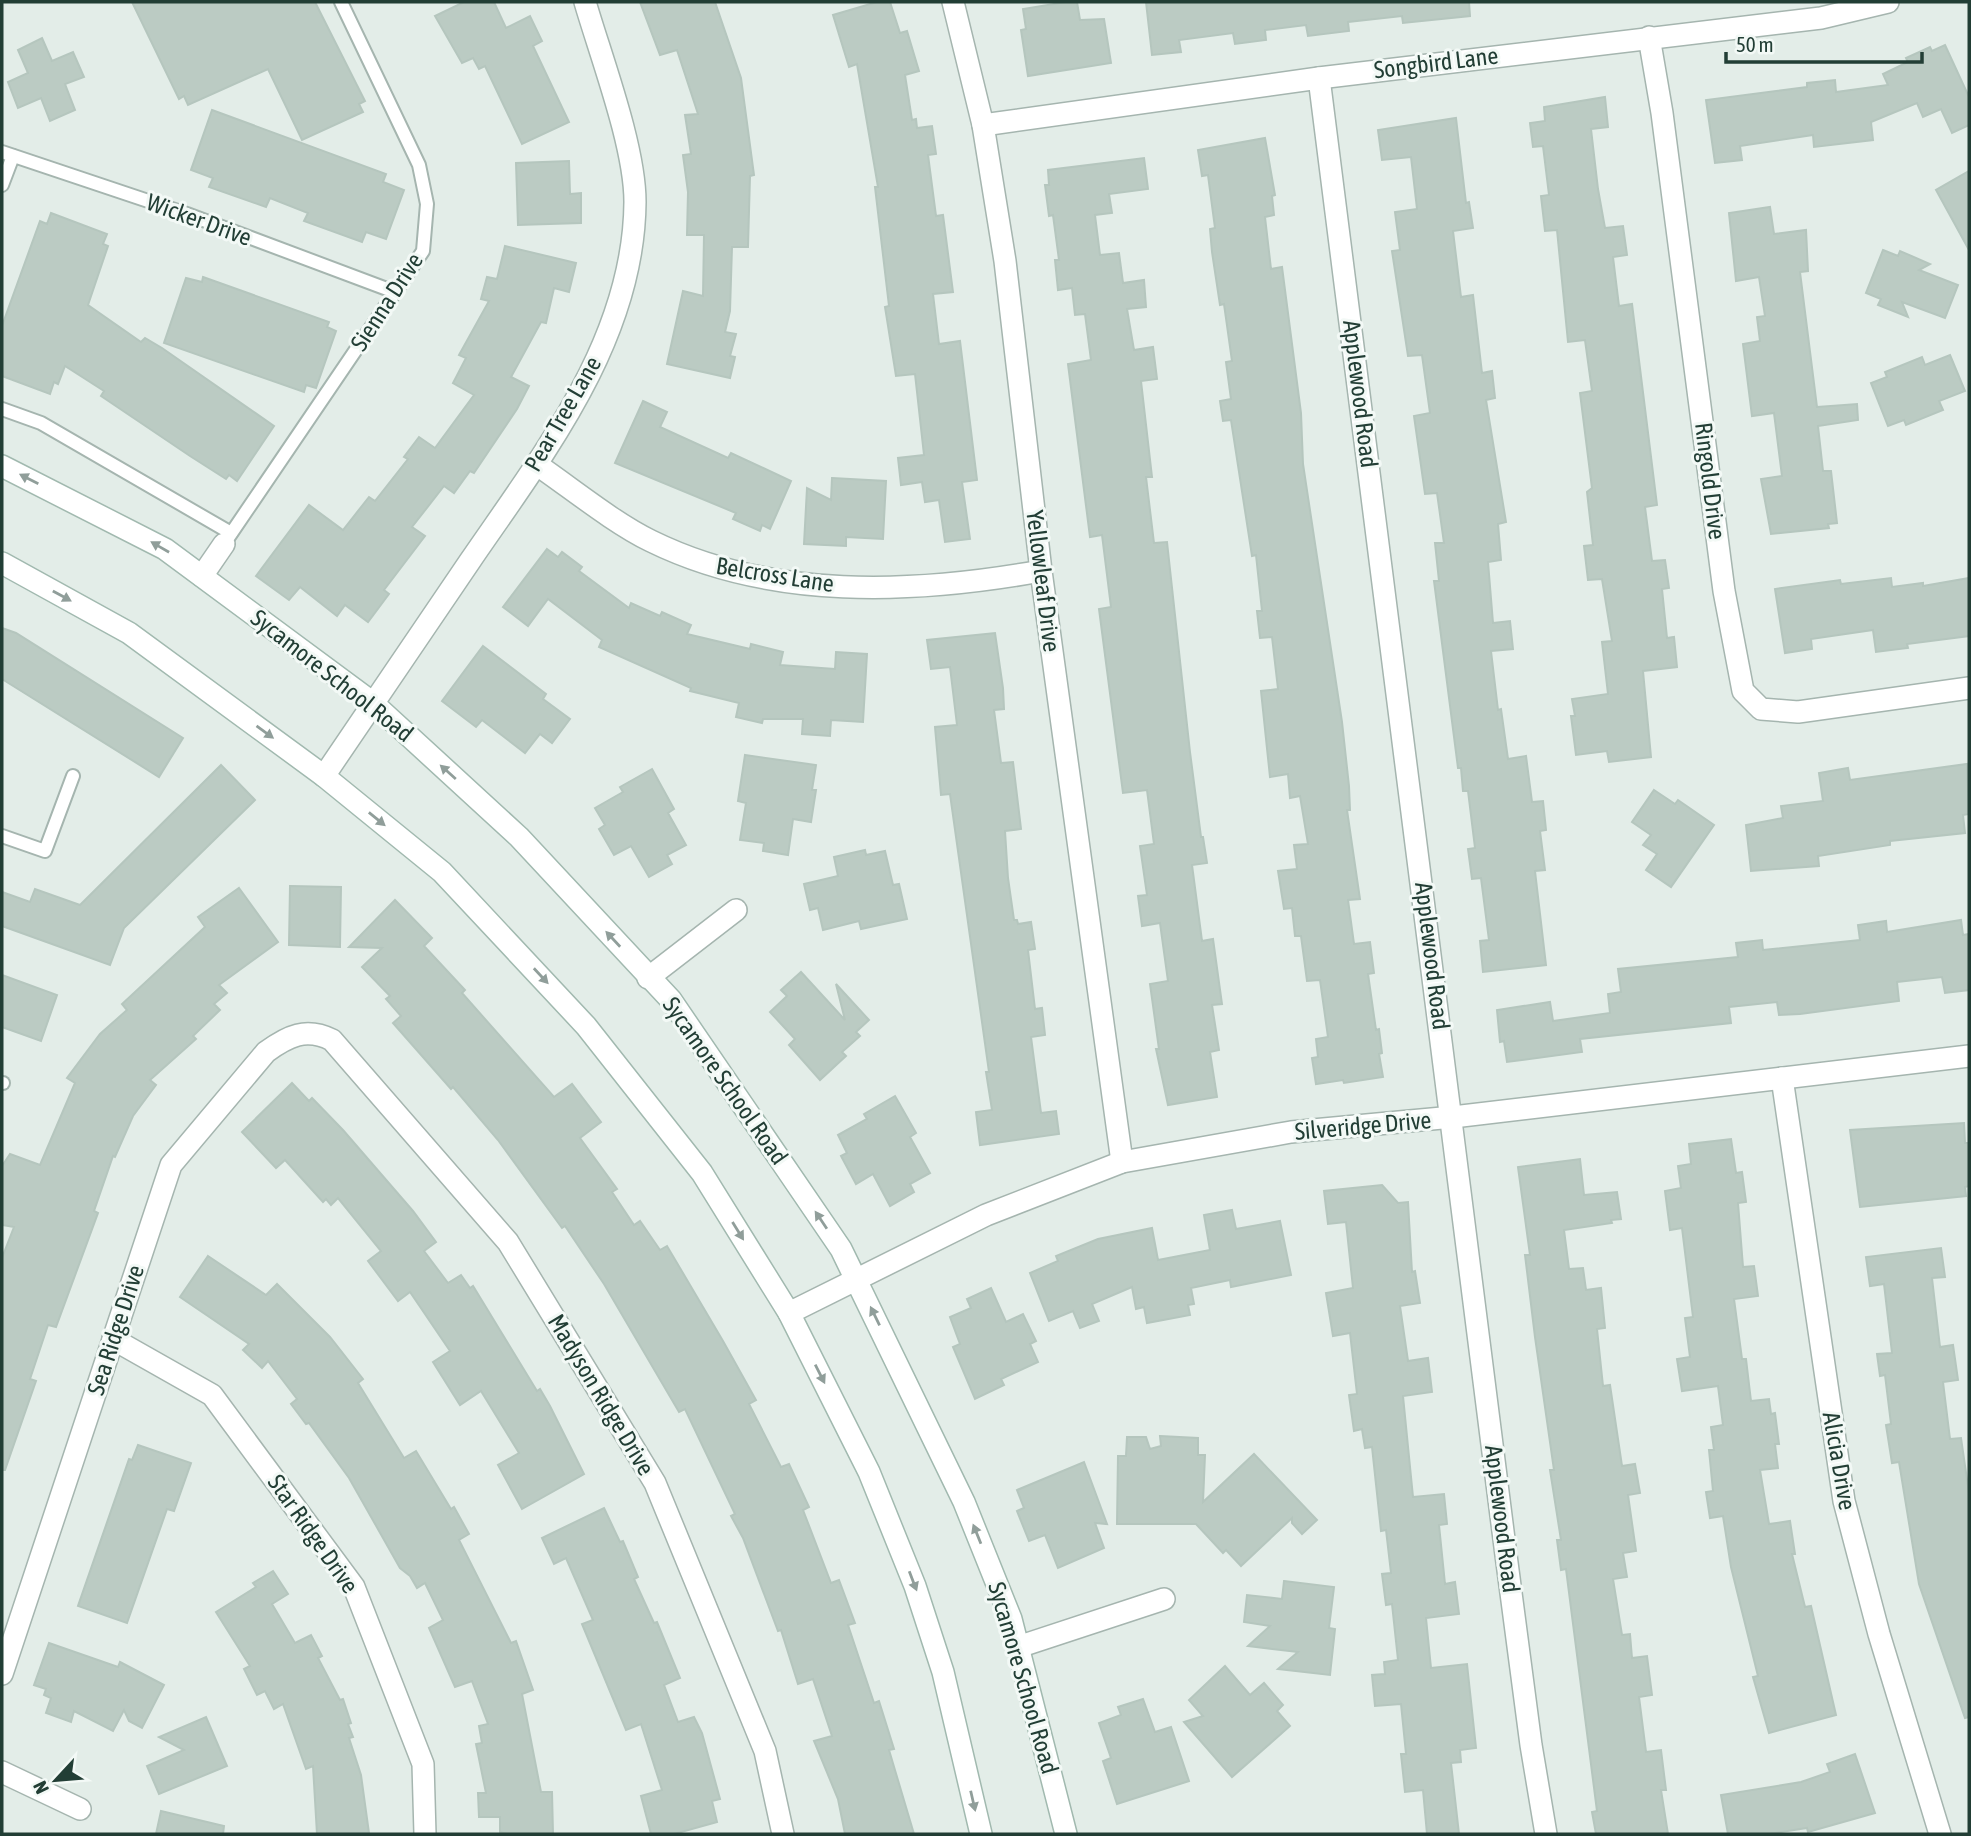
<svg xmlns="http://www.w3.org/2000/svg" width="1971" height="1836" font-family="'Asap Condensed',sans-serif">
	<rect width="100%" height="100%" fill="#e3ede8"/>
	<g fill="#bbcbc3" stroke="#b5c6be" stroke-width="2">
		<polygon points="132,2 315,2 365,101 359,104 363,112 302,140 268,69 188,105 184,96 179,99"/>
		<polygon points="464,2 494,2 506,28 530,16 542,41 533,46 569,122 522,144 485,66 479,69 473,58 462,63 435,16"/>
		<polygon points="640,2 715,2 741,78 754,175 750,176 748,247 732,247 730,311 725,332 736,334 730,356 735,357 730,378 667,364 683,291 703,296 704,235 687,235 688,192 683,155 691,154 685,115 698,114 677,50 660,55"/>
		<polygon points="877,2 890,2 900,33 907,31 919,71 905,75 912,120 916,119 917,128 932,126 936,154 928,155 936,216 943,215 953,292 933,294 939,344 960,341 977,480 962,482 970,539 945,542 939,500 925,502 922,482 901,485 898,458 924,455 915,374 896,376 885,307 889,306 875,187 878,187 857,64 849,67 833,15"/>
		<polygon points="1066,2 1077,2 1080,20 1104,19 1111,63 1028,76 1021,30 1026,29 1023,9"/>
		<polygon points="1146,2 1469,2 1470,16 1403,23 1402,16 1348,22 1349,31 1308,36 1306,25 1265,30 1266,40 1235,44 1233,33 1179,40 1181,52 1152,55"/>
		<polygon points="42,38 52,61 73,52 84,77 65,84 75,110 50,121 41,98 18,108 8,82 28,73 18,50"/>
		<polygon points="1945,45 1969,97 1969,125 1952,133 1941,109 1923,117 1917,103 1871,122 1873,140 1814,147 1813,135 1740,146 1742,160 1715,163 1706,100 1807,87 1807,83 1835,80 1836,92 1888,85 1883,74 1908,62 1906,58 1930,47 1932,51"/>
		<polygon points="1605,97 1608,127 1591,129 1598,189 1605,228 1623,226 1627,255 1613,257 1619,306 1632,304 1657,505 1645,507 1652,561 1665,560 1669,588 1662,589 1667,638 1674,637 1677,667 1643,671 1651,757 1609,762 1607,751 1576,755 1571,716 1575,716 1572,699 1608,694 1602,642 1612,641 1602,579 1588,580 1584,546 1593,545 1587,492 1592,488 1580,393 1592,391 1585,340 1568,342 1557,230 1545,231 1541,196 1549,195 1543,146 1533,147 1530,123 1545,121 1544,107"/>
		<polygon points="212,110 386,174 383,182 404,190 386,239 366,232 362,242 304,221 308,213 270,198 266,207 209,187 213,178 191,170"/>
		<polygon points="1456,118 1466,203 1469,202 1473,228 1453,231 1461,297 1473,295 1482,373 1492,371 1495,398 1486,400 1506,522 1498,524 1501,560 1488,562 1493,623 1510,621 1513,649 1491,651 1498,710 1501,709 1508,759 1526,756 1532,802 1543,801 1546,830 1540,831 1545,870 1535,871 1546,965 1483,972 1480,941 1489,940 1481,878 1472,879 1468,849 1475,848 1468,791 1463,791 1461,768 1458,768 1434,581 1439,581 1435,543 1444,543 1437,493 1425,494 1414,416 1430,413 1422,355 1408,356 1392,251 1400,250 1395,212 1417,209 1411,157 1382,160 1378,130"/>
		<polygon points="1265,138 1275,195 1272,196 1274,215 1265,217 1271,269 1282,267 1301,413 1303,464 1342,722 1349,786 1350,810 1347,810 1360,899 1348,900 1354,944 1370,942 1374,973 1368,974 1376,1030 1379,1029 1382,1053 1379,1054 1383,1077 1344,1083 1343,1080 1316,1084 1312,1058 1318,1057 1316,1039 1328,1037 1320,980 1307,981 1301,936 1295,936 1292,908 1284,909 1278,871 1297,869 1294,845 1308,844 1300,796 1290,798 1288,774 1270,777 1261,691 1278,689 1272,637 1260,638 1257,611 1262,611 1256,555 1252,556 1231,420 1223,421 1220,401 1231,399 1226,362 1232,361 1224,304 1220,305 1212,252 1210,229 1215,228 1208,175 1202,176 1198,150"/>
		<polygon points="1144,158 1148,189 1109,194 1112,213 1095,215 1100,255 1119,253 1123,283 1144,280 1146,307 1127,309 1134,350 1153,347 1157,379 1141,381 1152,477 1146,477 1154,543 1167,542 1190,752 1201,837 1203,837 1207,863 1192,865 1202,941 1213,939 1222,1004 1212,1005 1219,1050 1210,1052 1217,1097 1168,1105 1156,1049 1159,1049 1150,984 1168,981 1160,923 1142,926 1138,896 1147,895 1140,846 1154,844 1147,790 1123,793 1099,609 1111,607 1102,535 1090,537 1068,364 1091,360 1085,314 1075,315 1072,288 1058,290 1055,260 1059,260 1053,215 1049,216 1045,185 1049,185 1048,170"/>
		<polygon points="569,161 570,194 581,193 581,223 518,225 516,163"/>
		<polygon points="1969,171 1969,250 1936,190"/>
		<polygon points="1770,207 1774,234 1806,230 1808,271 1800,272 1817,407 1857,404 1858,420 1818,426 1823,471 1831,471 1837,523 1828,524 1829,528 1771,534 1761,479 1782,476 1774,413 1752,416 1743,344 1760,341 1757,317 1765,316 1759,277 1736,281 1729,213"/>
		<polygon points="51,213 107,234 103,244 108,246 88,305 141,342 145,338 162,348 274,426 237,481 229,475 226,479 190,456 101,396 104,391 65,366 58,384 54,382 50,394 2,376 2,326 40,221 47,224"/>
		<polygon points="505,246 576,263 569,292 554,288 546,323 541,322 511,377 529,386 517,409 474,473 470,471 454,493 444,486 412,527 425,536 384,590 389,594 368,622 345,605 337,616 300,587 289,600 256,576 309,505 343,530 369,497 375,501 408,459 404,457 419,437 435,448 474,395 453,383 466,358 459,355 489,301 481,299 487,277 497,279"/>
		<polygon points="1883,250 1898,256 1900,251 1930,264 1919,270 1958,285 1945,318 1902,302 1908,317 1878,305 1881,299 1866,293"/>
		<polygon points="203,277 329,322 327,327 336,331 316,388 306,385 304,392 164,343 186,278 202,282"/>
		<polygon points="1950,355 1965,391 1939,401 1943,410 1906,425 1904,420 1888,426 1871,383 1887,377 1885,372 1922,357 1925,365"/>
		<polygon points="643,401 667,412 660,427 728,458 731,453 791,481 770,529 762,525 760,531 733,519 736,513 615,463"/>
		<polygon points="832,478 886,481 883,539 846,537 846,546 804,544 807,488 831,500"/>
		<polygon points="547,549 558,557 562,552 582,567 579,571 629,608 631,603 660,616 662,612 691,625 687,634 750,649 751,644 783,652 780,665 835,669 836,652 867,654 863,722 831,720 830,736 802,734 803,719 763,719 762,723 736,717 739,703 690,691 691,688 599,647 602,640 548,599 528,626 503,607"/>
		<polygon points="1891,578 1892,587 1923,583 1923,586 1969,578 1969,636 1907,644 1908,648 1876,652 1873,630 1811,639 1812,649 1785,653 1775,589 1840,580 1841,584"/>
		<polygon points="2,628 16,633 183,738 159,777 2,679"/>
		<polygon points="995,633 1003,688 1004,709 994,710 1001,763 1013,762 1021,829 1005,831 1008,878 1014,920 1017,920 1018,924 1031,922 1035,949 1028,950 1035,1009 1042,1008 1045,1035 1031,1037 1041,1113 1056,1111 1059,1134 980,1145 976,1112 992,1110 986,1072 989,1072 950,794 941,795 935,727 957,725 950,667 931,669 927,640"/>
		<polygon points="483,646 546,694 543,699 570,719 552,743 540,734 525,753 482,720 476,727 442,701"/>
		<polygon points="745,755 816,765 812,790 816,790 811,822 793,819 788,855 763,851 764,843 740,840 746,803 738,801"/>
		<polygon points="1967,764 1969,814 1963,815 1965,833 1890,841 1890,845 1818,856 1819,866 1751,871 1746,825 1783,818 1781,806 1823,801 1819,773 1848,768 1850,780"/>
		<polygon points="221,765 255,800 124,928 110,965 2,926 2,892 30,902 35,889 80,905"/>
		<polygon points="652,769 674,809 668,813 686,845 667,855 672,864 649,877 631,846 614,855 599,829 605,825 595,808 623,792 620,787"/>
		<polygon points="1654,790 1675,804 1678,800 1714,825 1671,887 1646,870 1657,854 1643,845 1651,835 1632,822"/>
		<polygon points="865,850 866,855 885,851 893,885 899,884 907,919 861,929 859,921 823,930 818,908 810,910 804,884 838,876 834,857"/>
		<polygon points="290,886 341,887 340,947 289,945"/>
		<polygon points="239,888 278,942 219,985 227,993 214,1004 220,1010 193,1036 196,1039 150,1080 156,1085 133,1116 115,1157 113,1156 94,1211 98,1213 56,1327 48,1325 30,1379 36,1381 5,1470 2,1470 2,1258 14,1227 2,1225 2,1166 10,1154 40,1165 75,1083 67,1078 100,1034 127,1010 122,1004 205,927 198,917"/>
		<polygon points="395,900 432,938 424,946 465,990 462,993 554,1097 572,1084 601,1122 580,1138 617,1189 612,1192 634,1225 640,1221 660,1250 667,1246 723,1341 756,1400 749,1404 781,1467 789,1464 809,1507 803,1510 831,1583 839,1580 855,1623 848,1625 874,1703 879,1701 894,1749 889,1750 914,1834 845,1834 838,1799 814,1741 832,1736 813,1679 798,1684 781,1630 778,1631 743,1538 731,1516 735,1514 685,1409 679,1412 604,1284 565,1226 562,1228 498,1140 453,1087 451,1089 393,1023 401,1016 386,999 390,996 362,967 382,948 349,947"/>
		<polygon points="1961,920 1963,935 1969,934 1969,990 1945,993 1942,977 1897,982 1899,1001 1800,1014 1779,1015 1777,1002 1729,1007 1731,1023 1580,1039 1582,1052 1507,1062 1504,1041 1500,1042 1497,1010 1550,1002 1553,1021 1610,1013 1608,994 1621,992 1618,969 1738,957 1736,943 1762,940 1763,950 1860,940 1858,925 1886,921 1887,932"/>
		<polygon points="801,972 845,1020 836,984 869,1020 856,1032 860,1036 842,1052 846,1056 820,1080 789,1045 795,1039 770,1012 787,996 781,990"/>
		<polygon points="2,975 57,995 41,1041 2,1027"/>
		<polygon points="292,1083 309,1101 312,1098 343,1130 413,1211 436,1242 424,1251 448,1283 461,1275 470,1288 473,1286 537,1391 540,1389 550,1406 584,1474 522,1509 498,1465 519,1453 481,1391 460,1405 433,1362 450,1351 410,1292 398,1301 368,1261 381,1251 338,1198 331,1205 326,1199 323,1202 285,1160 276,1168 242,1132"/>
		<polygon points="895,1096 916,1133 910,1137 930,1173 910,1184 914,1192 890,1206 873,1174 856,1184 841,1156 847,1153 838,1135 867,1119 864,1114"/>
		<polygon points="1964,1123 1965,1143 1969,1143 1969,1186 1965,1187 1966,1196 1860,1207 1850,1130"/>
		<polygon points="1731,1139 1736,1173 1742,1172 1746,1202 1738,1203 1743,1267 1754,1266 1758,1296 1734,1299 1742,1359 1746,1359 1751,1401 1769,1399 1771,1414 1775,1413 1779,1444 1775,1444 1778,1468 1760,1470 1769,1524 1790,1521 1795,1554 1792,1554 1805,1607 1811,1606 1836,1715 1769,1733 1753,1677 1758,1676 1731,1567 1723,1516 1710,1518 1706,1492 1713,1491 1709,1450 1714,1450 1711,1427 1723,1425 1718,1386 1682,1391 1677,1359 1690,1357 1685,1318 1693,1317 1682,1228 1670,1230 1665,1191 1681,1188 1678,1166 1691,1164 1689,1144"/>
		<polygon points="1580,1159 1584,1195 1617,1192 1621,1219 1611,1220 1612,1223 1564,1230 1569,1269 1583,1268 1586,1290 1601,1288 1605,1328 1597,1329 1603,1386 1610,1385 1622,1466 1635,1464 1640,1493 1628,1495 1636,1551 1623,1553 1627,1577 1613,1579 1622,1635 1630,1634 1632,1658 1647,1656 1652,1695 1639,1697 1646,1752 1661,1750 1666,1790 1661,1790 1668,1834 1596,1834 1592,1812 1597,1811 1566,1569 1561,1570 1557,1540 1561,1540 1550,1470 1554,1470 1535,1337 1525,1255 1530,1255 1518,1167"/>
		<polygon points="1382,1185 1398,1203 1408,1202 1412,1272 1415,1271 1420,1303 1400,1306 1408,1361 1428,1358 1432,1392 1403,1396 1413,1497 1444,1494 1447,1524 1439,1525 1445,1584 1455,1582 1459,1614 1426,1618 1431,1668 1467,1664 1476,1748 1460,1750 1461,1762 1451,1763 1459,1834 1427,1834 1423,1790 1405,1792 1401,1754 1406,1754 1401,1704 1375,1706 1372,1675 1385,1674 1384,1662 1398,1660 1392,1604 1386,1605 1382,1574 1391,1573 1386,1530 1381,1531 1372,1447 1365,1448 1362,1429 1354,1431 1349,1395 1357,1394 1350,1333 1333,1336 1326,1293 1353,1288 1346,1222 1328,1224 1324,1191"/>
		<polygon points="1232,1210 1236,1229 1280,1221 1291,1275 1231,1287 1230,1280 1191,1288 1194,1304 1188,1305 1190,1315 1147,1323 1144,1307 1136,1309 1132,1287 1092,1304 1099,1321 1080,1328 1073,1311 1049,1321 1030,1273 1058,1261 1056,1256 1098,1239 1152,1228 1158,1260 1210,1250 1204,1215"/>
		<polygon points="1941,1248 1945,1277 1932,1278 1940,1347 1953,1345 1958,1380 1943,1382 1950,1439 1961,1438 1969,1493 1969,1717 1965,1718 1919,1584 1899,1462 1892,1463 1886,1425 1891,1424 1885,1375 1880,1376 1877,1354 1892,1353 1884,1284 1870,1286 1866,1257"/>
		<polygon points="208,1256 266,1295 277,1284 330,1337 363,1379 358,1383 404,1458 416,1451 451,1509 454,1507 469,1534 459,1540 511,1643 516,1641 533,1690 522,1694 541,1792 552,1792 553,1834 507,1834 500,1832 500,1817 479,1817 478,1793 486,1793 476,1744 482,1743 479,1726 488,1724 472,1681 455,1687 429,1628 443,1620 425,1583 417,1588 410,1576 400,1568 349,1478 309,1423 306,1424 291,1404 297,1399 268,1361 262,1368 243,1350 249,1344 180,1297"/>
		<polygon points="991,1288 1006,1322 1023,1314 1036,1341 1030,1344 1038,1362 1001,1379 1004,1385 975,1399 953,1347 960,1344 950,1317 971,1308 967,1299"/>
		<polygon points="1160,1436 1198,1438 1198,1455 1205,1455 1203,1502 1254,1454 1317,1520 1302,1534 1292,1523 1292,1518 1241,1566 1226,1550 1223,1553 1196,1524 1117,1524 1118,1456 1126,1456 1127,1437 1146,1437 1150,1449 1161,1446"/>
		<polygon points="138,1445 191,1463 174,1511 167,1509 127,1623 78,1606 129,1459 132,1460"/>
		<polygon points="1084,1462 1107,1524 1095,1523 1104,1548 1058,1568 1045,1535 1029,1541 1017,1511 1024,1508 1017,1490"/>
		<polygon points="604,1508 620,1542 623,1541 638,1577 634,1579 654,1623 657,1622 680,1678 664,1685 678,1722 694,1717 702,1733 720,1799 712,1801 717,1822 674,1834 651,1834 641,1796 662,1790 641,1724 626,1730 582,1624 593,1620 566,1558 554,1564 542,1538"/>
		<polygon points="273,1571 288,1594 272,1604 295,1643 311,1635 322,1656 318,1658 340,1700 343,1699 351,1723 348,1724 353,1737 349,1738 361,1775 369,1833 317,1834 313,1766 306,1769 283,1704 274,1709 265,1691 257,1695 244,1669 250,1666 216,1612 256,1587 253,1583"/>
		<polygon points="1284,1581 1334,1587 1329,1628 1335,1629 1330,1675 1278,1669 1298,1652 1248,1646 1270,1626 1244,1622 1247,1595 1282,1599"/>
		<polygon points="49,1643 118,1667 120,1662 164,1685 142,1728 129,1721 124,1710 113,1731 74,1711 71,1722 46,1713 51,1698 44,1695 46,1689 34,1685"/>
		<polygon points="1225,1666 1250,1695 1264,1683 1283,1705 1277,1711 1290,1726 1232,1777 1184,1722 1203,1716 1189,1700"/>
		<polygon points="1143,1699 1155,1732 1171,1727 1189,1781 1117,1804 1103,1761 1111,1758 1099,1723 1121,1715 1118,1707"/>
		<polygon points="206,1717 227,1766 159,1794 147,1766 184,1750 159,1737"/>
		<polygon points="1855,1754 1875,1813 1808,1832 1807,1828 1769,1834 1728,1834 1721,1795 1801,1782 1830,1772 1827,1764"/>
		<polygon points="161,1811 224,1826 223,1834 156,1834"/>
	</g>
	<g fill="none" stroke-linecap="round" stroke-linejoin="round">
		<defs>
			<g id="lane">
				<polyline points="2,152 187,214 395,292"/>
				<polyline points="2,185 13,156"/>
				<polyline points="2,409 41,423 231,533"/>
				<polyline points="224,544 423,251 427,204 419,165 341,2"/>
				<polyline points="2,836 45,851 73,776"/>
				<polyline points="2,1083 3,1083"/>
			</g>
			<g id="street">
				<polyline points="953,2 983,125 1005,261 1041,571 1122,1162"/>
				<polyline points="1649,37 1662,113 1724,591 1743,691 1761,709 1798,712 1969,688"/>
				<polyline points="1319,78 1506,1555 1531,1745 1546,1834"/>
				<polyline points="983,125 1319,78 1821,18 1888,2"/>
				<path d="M536,464C571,488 614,523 651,541C771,600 913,594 1041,571"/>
				<polyline points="202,576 224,544"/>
				<path d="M324,776C373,704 421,633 470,561C544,453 634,339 635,202C635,146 601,57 585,2"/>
				<polyline points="648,978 736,910"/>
				<polyline points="1782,1078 1844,1501 1879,1634 1940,1834"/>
				<polyline points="789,1313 986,1215 1122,1162 1291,1132 1453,1117 1969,1056"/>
				<polyline points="113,1339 212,1395 354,1587 423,1764 425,1834"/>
				<polyline points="1018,1647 1164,1599"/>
				<path d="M2,1674L171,1165L266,1052C288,1036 306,1027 332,1040L508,1242L655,1483L765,1751L783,1834"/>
				<polyline points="2,1772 80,1809"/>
			</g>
			<g id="secondary">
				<polyline points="2,466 165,549 373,703 519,837 671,1000 841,1249 964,1502 1011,1619 1066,1834"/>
				<polyline points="2,563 129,633 324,776 442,872 586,1026 702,1173 789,1313 869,1472 915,1586 943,1672 981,1834"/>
			</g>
		</defs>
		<use href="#lane" stroke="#a5b5af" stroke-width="16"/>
		<use href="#street" stroke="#a5b5af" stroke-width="24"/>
		<use href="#secondary" stroke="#a1b9af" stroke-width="24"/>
		<use href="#lane" stroke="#fff" stroke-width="12"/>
		<use href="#street" stroke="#fff" stroke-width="21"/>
		<use href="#secondary" stroke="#fff" stroke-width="21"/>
	</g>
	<defs><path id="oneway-solid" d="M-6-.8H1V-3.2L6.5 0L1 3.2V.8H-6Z" transform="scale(1.75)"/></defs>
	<g fill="#909e9a">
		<use href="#oneway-solid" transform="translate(29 479) rotate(-153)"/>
		<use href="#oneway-solid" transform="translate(160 547) rotate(-150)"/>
		<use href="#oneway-solid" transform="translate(62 596) rotate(29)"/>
		<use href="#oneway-solid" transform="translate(265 732) rotate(36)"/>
		<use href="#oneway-solid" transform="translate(448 772) rotate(-138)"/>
		<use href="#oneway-solid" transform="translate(377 819) rotate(39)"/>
		<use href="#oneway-solid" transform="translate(613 939) rotate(-133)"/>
		<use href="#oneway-solid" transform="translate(541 976) rotate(47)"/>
		<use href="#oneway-solid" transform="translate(821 1220) rotate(-124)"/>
		<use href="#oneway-solid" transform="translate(738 1231) rotate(58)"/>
		<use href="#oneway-solid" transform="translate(875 1316) rotate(-116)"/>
		<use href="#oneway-solid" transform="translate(820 1374) rotate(63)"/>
		<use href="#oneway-solid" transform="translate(977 1534) rotate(-112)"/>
		<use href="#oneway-solid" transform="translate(913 1581) rotate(69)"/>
		<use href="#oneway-solid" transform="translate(973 1801) rotate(77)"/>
	</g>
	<g text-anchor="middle" stroke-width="6" stroke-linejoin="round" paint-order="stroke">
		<g font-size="24" fill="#223e35" stroke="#f3f9f6">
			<text transform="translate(1436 63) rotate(-7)" y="8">Songbird Lane</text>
			<text transform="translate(199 220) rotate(20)" y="8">Wicker Drive</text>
			<text transform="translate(387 302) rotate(-57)" y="8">Sienna Drive</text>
			<text transform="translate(1360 394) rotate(83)" y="8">Applewood Road</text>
			<text transform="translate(563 414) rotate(-60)" y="8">Pear Tree Lane</text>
			<text transform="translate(1710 481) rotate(83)" y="8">Ringold Drive</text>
			<text transform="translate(775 575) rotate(9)" y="8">Belcross Lane</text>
			<text transform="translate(1043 581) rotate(83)" y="8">Yellowleaf Drive</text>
			<text transform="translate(332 676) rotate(38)" y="8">Sycamore School Road</text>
			<text transform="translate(1432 956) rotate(83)" y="8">Applewood Road</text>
			<text transform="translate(725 1081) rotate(55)" y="8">Sycamore School Road</text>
			<text transform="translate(1363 1126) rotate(-5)" y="8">Silveridge Drive</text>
			<text transform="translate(116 1330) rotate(-72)" y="8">Sea Ridge Drive</text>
			<text transform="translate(601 1395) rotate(59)" y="8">Madyson Ridge Drive</text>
			<text transform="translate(1839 1461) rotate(80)" y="8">Alicia Drive</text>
			<text transform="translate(1502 1519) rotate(83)" y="8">Applewood Road</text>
			<text transform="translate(313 1534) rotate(55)" y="8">Star Ridge Drive</text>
			<text transform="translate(1023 1678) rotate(74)" y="8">Sycamore School Road</text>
		</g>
	</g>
	<rect width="1971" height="1836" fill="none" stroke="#223e35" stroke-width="7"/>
	<g transform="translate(56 1780) rotate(244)" stroke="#f3f9f6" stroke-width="5" paint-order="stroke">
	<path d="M0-5L12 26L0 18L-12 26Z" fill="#223e35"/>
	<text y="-10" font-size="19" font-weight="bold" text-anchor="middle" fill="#223e35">N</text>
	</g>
	<path d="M1726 52v10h196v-10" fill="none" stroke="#223e35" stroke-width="3.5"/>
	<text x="1736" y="52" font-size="21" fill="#223e35" stroke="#f3f9f6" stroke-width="5" paint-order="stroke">50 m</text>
</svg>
